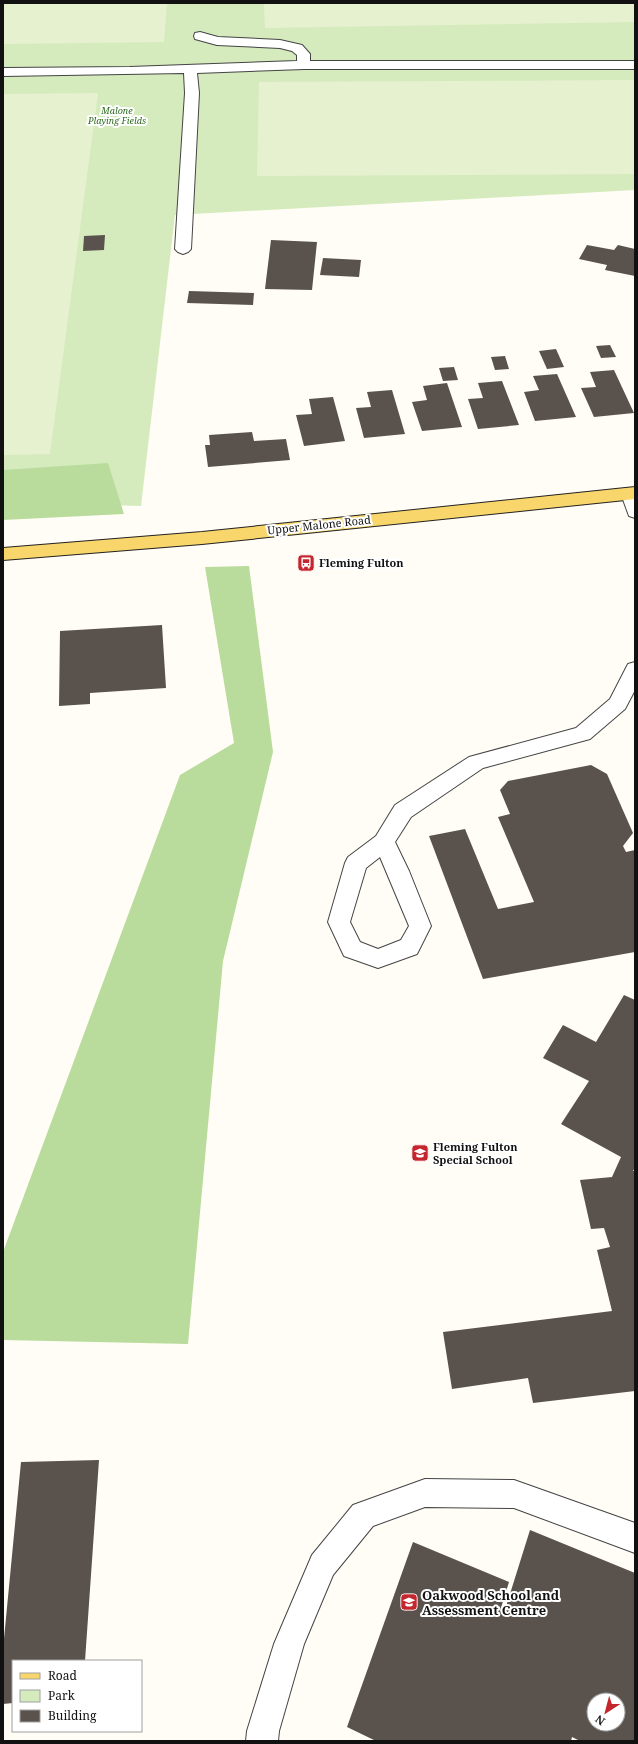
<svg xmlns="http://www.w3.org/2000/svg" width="638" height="1744" font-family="'Noto Serif',serif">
	<rect width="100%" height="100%" fill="#fffdf5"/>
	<polygon fill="#d5ebbd" points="3,3 635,3 635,190 175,215 141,506 3,502"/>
	<g fill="#b9dc9c">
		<polygon points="108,463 124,514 3,520 3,470"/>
		<polygon points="249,566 273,752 223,961 188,1344 3,1340 3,1252 180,775 234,743 205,567"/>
	</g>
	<g fill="#e6f2cf">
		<polygon points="3,3 167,3 164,42 3,44"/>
		<polygon points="264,3 635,3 635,22 265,28"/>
		<polygon points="635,80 635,174 257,176 259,82"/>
		<polygon points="98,93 50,454 3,455 3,94"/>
	</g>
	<g fill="#5a524d" fill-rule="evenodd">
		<polygon points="105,235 104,250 83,251 84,236"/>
		<polygon points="271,240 317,242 312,290 265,289"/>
		<polygon points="587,245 614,250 618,245 635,249 635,276 605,270 607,265 579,259"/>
		<polygon points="323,258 361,260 359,277 320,275"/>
		<polygon points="189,291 254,293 253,305 187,303"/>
		<polygon points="610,345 616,357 601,358 596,346"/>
		<polygon points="556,349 564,367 547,369 539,351"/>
		<polygon points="505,356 509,369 495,370 491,357"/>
		<polygon points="454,367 458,380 443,381 439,368"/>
		<polygon points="614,370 634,413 594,417 581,388 596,387 590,372"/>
		<polygon points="557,374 576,417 535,421 524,392 539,390 533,376"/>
		<polygon points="502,381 519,425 478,429 468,399 483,398 478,383"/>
		<polygon points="447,383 462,427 422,431 412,402 427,400 423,386"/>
		<polygon points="392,390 405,434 364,438 356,408 371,407 367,392"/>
		<polygon points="333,397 345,441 304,446 296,415 312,414 309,399"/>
		<polygon points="252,432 254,441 286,439 290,460 208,467 205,445 210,445 209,435"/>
		<polygon points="162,625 166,688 90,693 90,704 59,706 60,631"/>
		<polygon points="591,765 607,774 633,833 623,846 626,852 635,850 635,952 483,979 429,836 465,829 498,909 534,902 498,817 510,814 500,790 508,781"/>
		<polygon points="624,995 635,1000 635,1168 633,1171 635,1171 635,1391 533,1403 528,1378 452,1389 443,1332 612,1311 597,1250 610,1247 604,1228 591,1229 580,1180 612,1177 621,1157 561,1124 589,1081 543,1058 563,1025 596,1042"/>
		<polygon points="99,1460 85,1661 13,1661 13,1703 3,1704 3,1649 21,1462"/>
		<path d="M530,1530L635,1573V1741H580L572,1737L571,1741H376L347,1727L413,1542L509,1582L500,1611L504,1613ZM594,1700H618V1724H594Z"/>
	</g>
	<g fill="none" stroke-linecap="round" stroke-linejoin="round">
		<defs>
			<g id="minor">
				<polygon points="200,32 218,37 280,40 302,45 310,54 310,61 635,61 635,69 304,69 197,73 199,93 191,249 188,252 183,254 178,252 175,249 185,93 184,73 3,76 3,68 130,67 297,61 297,55 292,51 280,48 217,45 195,39 194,36 195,33"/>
				<polygon points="630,488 635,490 635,518 629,516 621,494 624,490"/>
				<path d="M635,662V690L625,709L590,739L483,768L411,817L395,842L409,871L431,926L417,954L378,968L344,956L328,922L345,863L348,857L376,836L395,805L469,757L576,728L610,699L628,664ZM380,857L409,926L401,940L378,949L360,942L350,922L366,868Z"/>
				<polygon points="425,1479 514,1480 635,1523 635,1553 514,1508 425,1507 373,1526 333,1575 304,1644 279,1731 278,1741 246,1741 247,1731 274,1644 312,1555 353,1505"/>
			</g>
			<polygon id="major" points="635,487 635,499 202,544 3,560 3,548 202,532"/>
		</defs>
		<use href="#minor" stroke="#444" stroke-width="2"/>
		<use href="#major" stroke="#222" stroke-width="2"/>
		<use href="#minor" fill="#fff" fill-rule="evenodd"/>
		<use href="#major" fill="#f9d66b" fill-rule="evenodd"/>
	</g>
	<defs>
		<symbol id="bus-square" viewBox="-11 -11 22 22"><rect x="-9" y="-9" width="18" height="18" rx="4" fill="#c4262e" stroke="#fff"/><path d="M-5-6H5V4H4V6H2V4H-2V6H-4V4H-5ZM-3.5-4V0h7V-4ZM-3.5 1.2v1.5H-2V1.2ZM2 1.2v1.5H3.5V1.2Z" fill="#fff"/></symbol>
		<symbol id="school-square" viewBox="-11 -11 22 22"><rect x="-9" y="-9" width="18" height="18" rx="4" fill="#c4262e" stroke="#fff"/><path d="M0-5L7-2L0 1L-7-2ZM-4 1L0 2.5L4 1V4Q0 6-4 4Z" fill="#fff"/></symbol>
	</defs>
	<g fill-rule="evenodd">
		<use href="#bus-square" x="296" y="553" width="20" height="20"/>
		<use href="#school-square" x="410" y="1143" width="20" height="20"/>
		<use href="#school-square" x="399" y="1592" width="20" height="20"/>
	</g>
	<g text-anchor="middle" stroke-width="4" stroke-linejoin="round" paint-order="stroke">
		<g font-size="9" font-style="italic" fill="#2f6b1f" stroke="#fff">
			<text x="117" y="114">Malone<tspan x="117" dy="10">Playing Fields</tspan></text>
		</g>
		<g font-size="11" fill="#111" stroke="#fff">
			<text transform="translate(319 525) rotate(-6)" y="4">Upper Malone Road</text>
		</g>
		<g font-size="11" font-weight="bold" fill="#111" stroke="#fff" text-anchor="start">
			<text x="319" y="567">Fleming Fulton</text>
			<text x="433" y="1151">Fleming Fulton<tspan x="433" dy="13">Special School</tspan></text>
		</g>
		<g font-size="13" font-weight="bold" fill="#111" stroke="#fff" text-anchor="start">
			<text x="422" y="1600">Oakwood School and<tspan x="422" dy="15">Assessment Centre</tspan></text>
		</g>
	</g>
	<rect width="638" height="1744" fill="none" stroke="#111111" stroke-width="8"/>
	<rect x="12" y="1660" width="130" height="72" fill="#ffffff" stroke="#a0a0a0"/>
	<rect x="20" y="1673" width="20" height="6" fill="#f9d66b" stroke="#a0a0a0"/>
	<text x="48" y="1680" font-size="12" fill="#111111">Road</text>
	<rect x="20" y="1690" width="20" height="12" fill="#d5ebbd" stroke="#a0a0a0"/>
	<text x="48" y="1700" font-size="12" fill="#111111">Park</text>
	<rect x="20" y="1710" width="20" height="12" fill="#5a524d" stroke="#a0a0a0"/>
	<text x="48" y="1720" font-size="12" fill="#111111">Building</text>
	<g transform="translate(606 1712) rotate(216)"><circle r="19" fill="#ffffff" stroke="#a0a0a0"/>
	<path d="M0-3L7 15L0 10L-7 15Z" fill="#c4262e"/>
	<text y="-6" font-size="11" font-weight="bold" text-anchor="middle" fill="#111111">N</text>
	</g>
</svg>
